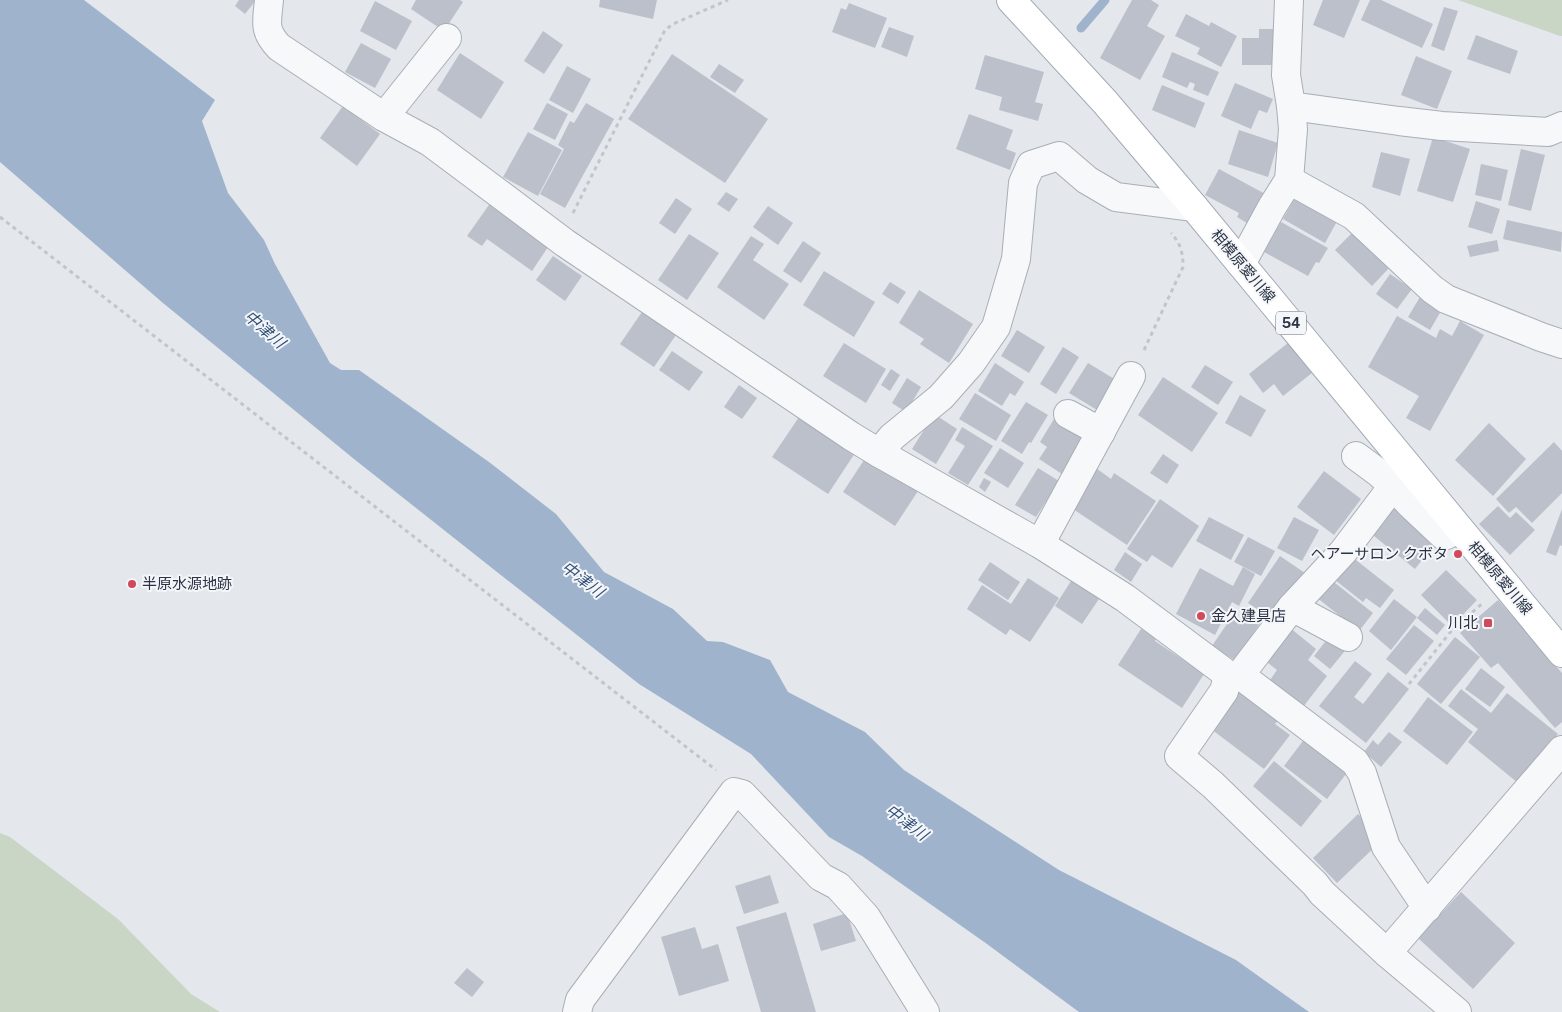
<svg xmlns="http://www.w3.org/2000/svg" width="1562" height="1012" font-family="'Public Sans','Noto Sans JP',sans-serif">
	<rect width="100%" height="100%" fill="#e4e7ec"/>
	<g fill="#c9d6c5">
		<polygon points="1458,0 1562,0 1562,36 1560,36"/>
		<polygon points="0,833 10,837 118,919 191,994 220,1012 0,1012"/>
	</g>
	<polygon fill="#9fb4cc" points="0,0 84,0 215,100 202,121 228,193 264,240 275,264 330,363 341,370 359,370 489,462 556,514 604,572 673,609 707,641 723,642 770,660 788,692 865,732 904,770 1059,870 1236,960 1309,1012 1079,1012 987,944 862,856 829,837 751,754 639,684 354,459 163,303 0,162"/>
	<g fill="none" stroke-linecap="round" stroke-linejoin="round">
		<polyline stroke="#9fb4cc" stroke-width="9" points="1081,28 1105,0"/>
	</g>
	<g fill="#bbc0ca">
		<polygon points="239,0 256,0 245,14 235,6"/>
		<polygon points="416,0 460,0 463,2 444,31 411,9"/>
		<polygon points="600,0 657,0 653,19 599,7"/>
		<polygon points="1132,0 1151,0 1159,5 1147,26 1165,36 1140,80 1100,58"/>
		<polygon points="1323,0 1360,0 1344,38 1313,25"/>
		<polygon points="1370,0 1381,0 1433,24 1422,48 1361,20"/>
		<polygon points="375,1 412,21 396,50 360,31"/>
		<polygon points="849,3 887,18 875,48 832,32 841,8 846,10"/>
		<polygon points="1444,7 1458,11 1444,51 1431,46"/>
		<polygon points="1186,14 1209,26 1211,22 1237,36 1221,67 1197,54 1200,48 1175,36"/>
		<polygon points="889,27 914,36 907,57 881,47"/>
		<polygon points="1259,29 1276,29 1276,65 1242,65 1242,38 1259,38"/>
		<polygon points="543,31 563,45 544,74 524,61"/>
		<polygon points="1476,35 1518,51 1510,74 1467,59"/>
		<polygon points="361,43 391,59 375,88 345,72"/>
		<polygon points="1172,52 1219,72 1208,96 1193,90 1195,84 1190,82 1187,88 1162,77"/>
		<polygon points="460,53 504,82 481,119 437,90"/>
		<polygon points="672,54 768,119 725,183 628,119"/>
		<polygon points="985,55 1044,72 1035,102 1043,104 1038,121 999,110 1002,97 975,89"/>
		<polygon points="1416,56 1452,71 1437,109 1401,95"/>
		<polygon points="719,64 744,80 735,93 710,77"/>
		<polygon points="567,66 591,79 573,113 549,100"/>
		<polygon points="1235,83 1273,99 1267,113 1259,110 1251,129 1221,116"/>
		<polygon points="1162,85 1205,103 1195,128 1152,110"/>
		<polygon points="547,103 568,114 555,140 533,129"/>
		<polygon points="586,103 614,119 565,208 540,194 564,149 558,145 570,121 574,123"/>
		<polygon points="343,106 380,134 357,166 320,138"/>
		<polygon points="969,114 1013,130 1006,149 1016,153 1010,170 956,149"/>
		<polygon points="1239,130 1278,143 1268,177 1228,164"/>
		<polygon points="528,132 562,150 538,196 503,177"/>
		<polygon points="1433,137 1470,149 1453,202 1417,191"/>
		<polygon points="1521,149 1545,155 1531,211 1508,205"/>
		<polygon points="1381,152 1410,159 1400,196 1372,187"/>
		<polygon points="1481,164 1508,170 1501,201 1475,195"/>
		<polygon points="1219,169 1269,196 1252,226 1237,217 1239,213 1205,195"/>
		<polygon points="726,192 738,199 729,212 717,204"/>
		<polygon points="1298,193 1340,216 1325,243 1283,219"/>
		<polygon points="676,198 692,209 675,234 659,223"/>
		<polygon points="1476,201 1500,209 1492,234 1468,227"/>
		<polygon points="491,202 550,244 532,271 487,239 482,246 467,236"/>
		<polygon points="768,206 793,223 778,245 753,227"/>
		<polygon points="1507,220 1562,232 1561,252 1503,239"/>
		<polygon points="1281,222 1328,248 1319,263 1316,262 1308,276 1264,252"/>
		<polygon points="1352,233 1389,268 1372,286 1335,250"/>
		<polygon points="689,234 719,253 687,300 658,280"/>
		<polygon points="751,236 764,244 753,260 789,284 764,320 717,287"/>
		<polygon points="1497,240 1499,251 1470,257 1467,246"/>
		<polygon points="803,241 821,253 801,283 783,271"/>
		<polygon points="553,256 582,276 565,301 536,280"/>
		<polygon points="824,271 875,302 854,337 803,305"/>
		<polygon points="1390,274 1412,289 1397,309 1376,294"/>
		<polygon points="890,282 906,292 898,304 882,294"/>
		<polygon points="919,290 973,324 949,363 920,344 924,339 899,323"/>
		<polygon points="1420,297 1441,311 1430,330 1408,317"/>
		<polygon points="642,312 676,335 654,367 620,344"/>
		<polygon points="1397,316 1436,338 1440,329 1452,336 1460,321 1484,335 1430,431 1406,418 1419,396 1368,367"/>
		<polygon points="1017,330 1045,347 1029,373 1001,356"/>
		<polygon points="844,343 886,369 866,403 823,376"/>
		<polygon points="1288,343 1312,373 1283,396 1274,384 1263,393 1249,374"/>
		<polygon points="1063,347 1079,357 1056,394 1040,384"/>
		<polygon points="672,351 703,372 689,391 659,370"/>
		<polygon points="995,363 1024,382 1015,396 1010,393 1002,406 978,391"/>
		<polygon points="1088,363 1116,380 1097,410 1069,393"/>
		<polygon points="1205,365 1233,382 1218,405 1191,387"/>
		<polygon points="891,369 900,375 890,391 881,385"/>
		<polygon points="1163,377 1218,413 1192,452 1138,415"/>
		<polygon points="907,378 921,387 906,412 892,403"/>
		<polygon points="739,385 757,398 742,419 724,407"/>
		<polygon points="975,393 1011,415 996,441 959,419"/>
		<polygon points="1240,395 1266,410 1251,437 1225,423"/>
		<polygon points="1026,402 1048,415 1031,443 1029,442 1022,454 1001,441"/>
		<polygon points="934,414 957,429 936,464 912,449"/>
		<polygon points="799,417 855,453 828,494 772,457"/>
		<polygon points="1054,419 1084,438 1062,474 1039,459 1047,447 1040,442"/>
		<polygon points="1489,423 1526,459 1493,496 1455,460"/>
		<polygon points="962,427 993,446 968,485 948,473 965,446 955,440"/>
		<polygon points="1554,442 1562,451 1562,493 1532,523 1516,507 1509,513 1496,499"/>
		<polygon points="1000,448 1024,463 1008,488 984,473"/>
		<polygon points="1163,454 1179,465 1167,484 1150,473"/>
		<polygon points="866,457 918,491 895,526 843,492"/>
		<polygon points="1038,468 1059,481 1036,517 1015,505"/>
		<polygon points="1096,468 1111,479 1114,473 1156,501 1127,545 1070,507"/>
		<polygon points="1324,471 1361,499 1334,535 1297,507"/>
		<polygon points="984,478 991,482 985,492 979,487"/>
		<polygon points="1160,499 1199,526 1172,568 1152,555 1147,562 1127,549"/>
		<polygon points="1394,500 1439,538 1415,569 1369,532"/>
		<polygon points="1498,506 1510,518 1516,512 1535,530 1510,555 1479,524"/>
		<polygon points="1562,509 1562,546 1560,545 1556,556 1546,552"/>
		<polygon points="1209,517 1244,535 1231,560 1196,541"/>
		<polygon points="1294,517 1319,530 1302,561 1277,548"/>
		<polygon points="1248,537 1275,551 1261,576 1234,562"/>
		<polygon points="1125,552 1142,564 1131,582 1114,570"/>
		<polygon points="1347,553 1394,590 1380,608 1366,598 1363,602 1330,576"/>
		<polygon points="1280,556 1305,573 1273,620 1248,603"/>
		<polygon points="990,562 1020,582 1008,600 978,580"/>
		<polygon points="1243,567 1255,574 1239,606 1232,602 1215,635 1176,614 1200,568 1233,586"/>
		<polygon points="1446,570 1477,600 1452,626 1421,595"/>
		<polygon points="1028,578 1059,598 1030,642 1010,629 1006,635 967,609 982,585 1011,604"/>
		<polygon points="1073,578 1101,596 1082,624 1055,606"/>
		<polygon points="1330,579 1373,613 1359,631 1316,597"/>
		<polygon points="1394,599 1417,617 1391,650 1369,631"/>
		<polygon points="1498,600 1562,673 1562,722 1555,728 1498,663 1491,668 1460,633"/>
		<polygon points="1425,608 1445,625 1437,635 1417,618"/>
		<polygon points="1249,611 1262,620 1236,661 1212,646 1233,615 1242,621"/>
		<polygon points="1284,623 1316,649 1308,660 1327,676 1303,707 1270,680 1277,670 1258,655"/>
		<polygon points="1414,625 1434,641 1406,675 1386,659"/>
		<polygon points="1141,629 1156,638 1155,641 1204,674 1182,708 1118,665"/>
		<polygon points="1332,633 1349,646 1330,669 1314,656"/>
		<polygon points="1455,637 1480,657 1441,704 1417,684"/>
		<polygon points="1355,661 1372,674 1354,697 1363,704 1388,672 1409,689 1366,743 1319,706"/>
		<polygon points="1481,668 1505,687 1490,707 1465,689"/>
		<polygon points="1236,688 1278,720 1275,724 1290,735 1264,769 1207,726"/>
		<polygon points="1461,689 1491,713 1507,693 1558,734 1518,783 1468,742 1478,729 1448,706"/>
		<polygon points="1428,697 1473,732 1447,765 1403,731"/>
		<polygon points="1389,732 1402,742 1381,767 1364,752 1373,740 1378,745"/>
		<polygon points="1309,733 1352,766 1327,799 1284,766"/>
		<polygon points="1274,761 1322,801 1301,827 1253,786"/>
		<polygon points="1358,814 1382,840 1337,883 1313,858"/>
		<polygon points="770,875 779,903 744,914 735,886"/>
		<polygon points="1461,892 1515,943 1473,989 1418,938"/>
		<polygon points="786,912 816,1012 761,1012 736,927"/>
		<polygon points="847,913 856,941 821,951 813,924"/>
		<polygon points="695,927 702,949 718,944 729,981 679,996 661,937"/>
		<polygon points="467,968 484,982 472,997 454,983"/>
	</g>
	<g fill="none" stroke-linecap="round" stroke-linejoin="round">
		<defs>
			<g id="minor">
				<path d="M269,0C267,22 263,30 279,47L384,117L430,142L565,243L851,436L879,453"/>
				<polyline points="1289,0 1286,75 1291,106 1399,121 1442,126 1548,132 1562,126"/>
				<polyline points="384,117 447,38"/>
				<polyline points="1289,180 1354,216 1432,289 1446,299 1541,337 1562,344"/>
				<polyline points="1194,207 1116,197 1087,180 1059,156 1031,165 1023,183 1016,259 996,327 971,363 941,397 892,437 879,453 1040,544 1125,598 1223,671 1227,680 1224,691 1179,756 1213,785 1315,884 1322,893 1387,953"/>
				<polyline points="1241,264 1272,207 1289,180 1293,129 1291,106"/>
				<polyline points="1068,414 1101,432"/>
				<polyline points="1356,456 1379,473 1393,486"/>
				<polyline points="1040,544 1131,376"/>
				<polyline points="1292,607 1348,637"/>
				<polyline points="1227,680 1240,675 1292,607 1343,552 1393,486 1411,505 1444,536 1459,529"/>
				<polyline points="1227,680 1240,675 1355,762 1362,773 1386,847 1427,908"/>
				<polyline points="577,1012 580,1000 734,792 742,794 821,877 838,886 866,917 925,1012"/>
				<polyline points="1457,1012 1387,953 1562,750"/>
			</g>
			<polyline id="major" points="1011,0 1105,102 1194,207 1562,653"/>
		</defs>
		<use href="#minor" stroke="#a9aeb7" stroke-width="30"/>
		<use href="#major" stroke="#a3abb8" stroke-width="30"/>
		<g stroke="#c2c5cb" stroke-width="3" stroke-dasharray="4 4" stroke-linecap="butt">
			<polyline points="573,213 665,30 673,24 728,0"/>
			<polyline points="0,217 716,770"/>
			<path d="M1144,350L1183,267C1183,253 1181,244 1171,233"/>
			<polyline points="1409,684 1452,630 1484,602"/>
		</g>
		<use href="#minor" stroke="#f7f8fa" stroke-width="28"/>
		<use href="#major" stroke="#fff" stroke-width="28"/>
	</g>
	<g fill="#d1495b" stroke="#f4f6f9" stroke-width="2">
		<circle cx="1458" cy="554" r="5"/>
		<circle cx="132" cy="584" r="5"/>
		<circle cx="1201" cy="616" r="5"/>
		<rect x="1483" y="618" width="10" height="10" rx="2.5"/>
	</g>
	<g text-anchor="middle" stroke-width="4" stroke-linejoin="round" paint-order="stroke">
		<rect fill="#f4f6f9" stroke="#676e7b" stroke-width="1" x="1276" y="311.5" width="30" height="23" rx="4"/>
		<g font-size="14" font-weight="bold" fill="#2b3445">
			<text x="1291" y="328">54</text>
		</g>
		<g font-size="15" fill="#2b3445" stroke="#f4f6f9">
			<text transform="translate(1243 266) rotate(50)" y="5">相模原愛川線</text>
			<text transform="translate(1500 578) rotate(50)" y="5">相模原愛川線</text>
		</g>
		<g font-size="15" fill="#2b3445" stroke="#f4f6f9" text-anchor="end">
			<text x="1448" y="559">ヘアーサロン クボタ</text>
			<text x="142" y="589" text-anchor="start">半原水源地跡</text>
			<text x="1211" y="621" text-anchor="start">金久建具店</text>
			<text x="1478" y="628">川北</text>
		</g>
		<g font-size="16" font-style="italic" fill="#34527a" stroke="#f4f6f9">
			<text transform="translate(265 329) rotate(41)" y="6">中津川</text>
			<text transform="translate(583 579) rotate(37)" y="6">中津川</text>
			<text transform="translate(907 822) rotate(37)" y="6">中津川</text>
		</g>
	</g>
</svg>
